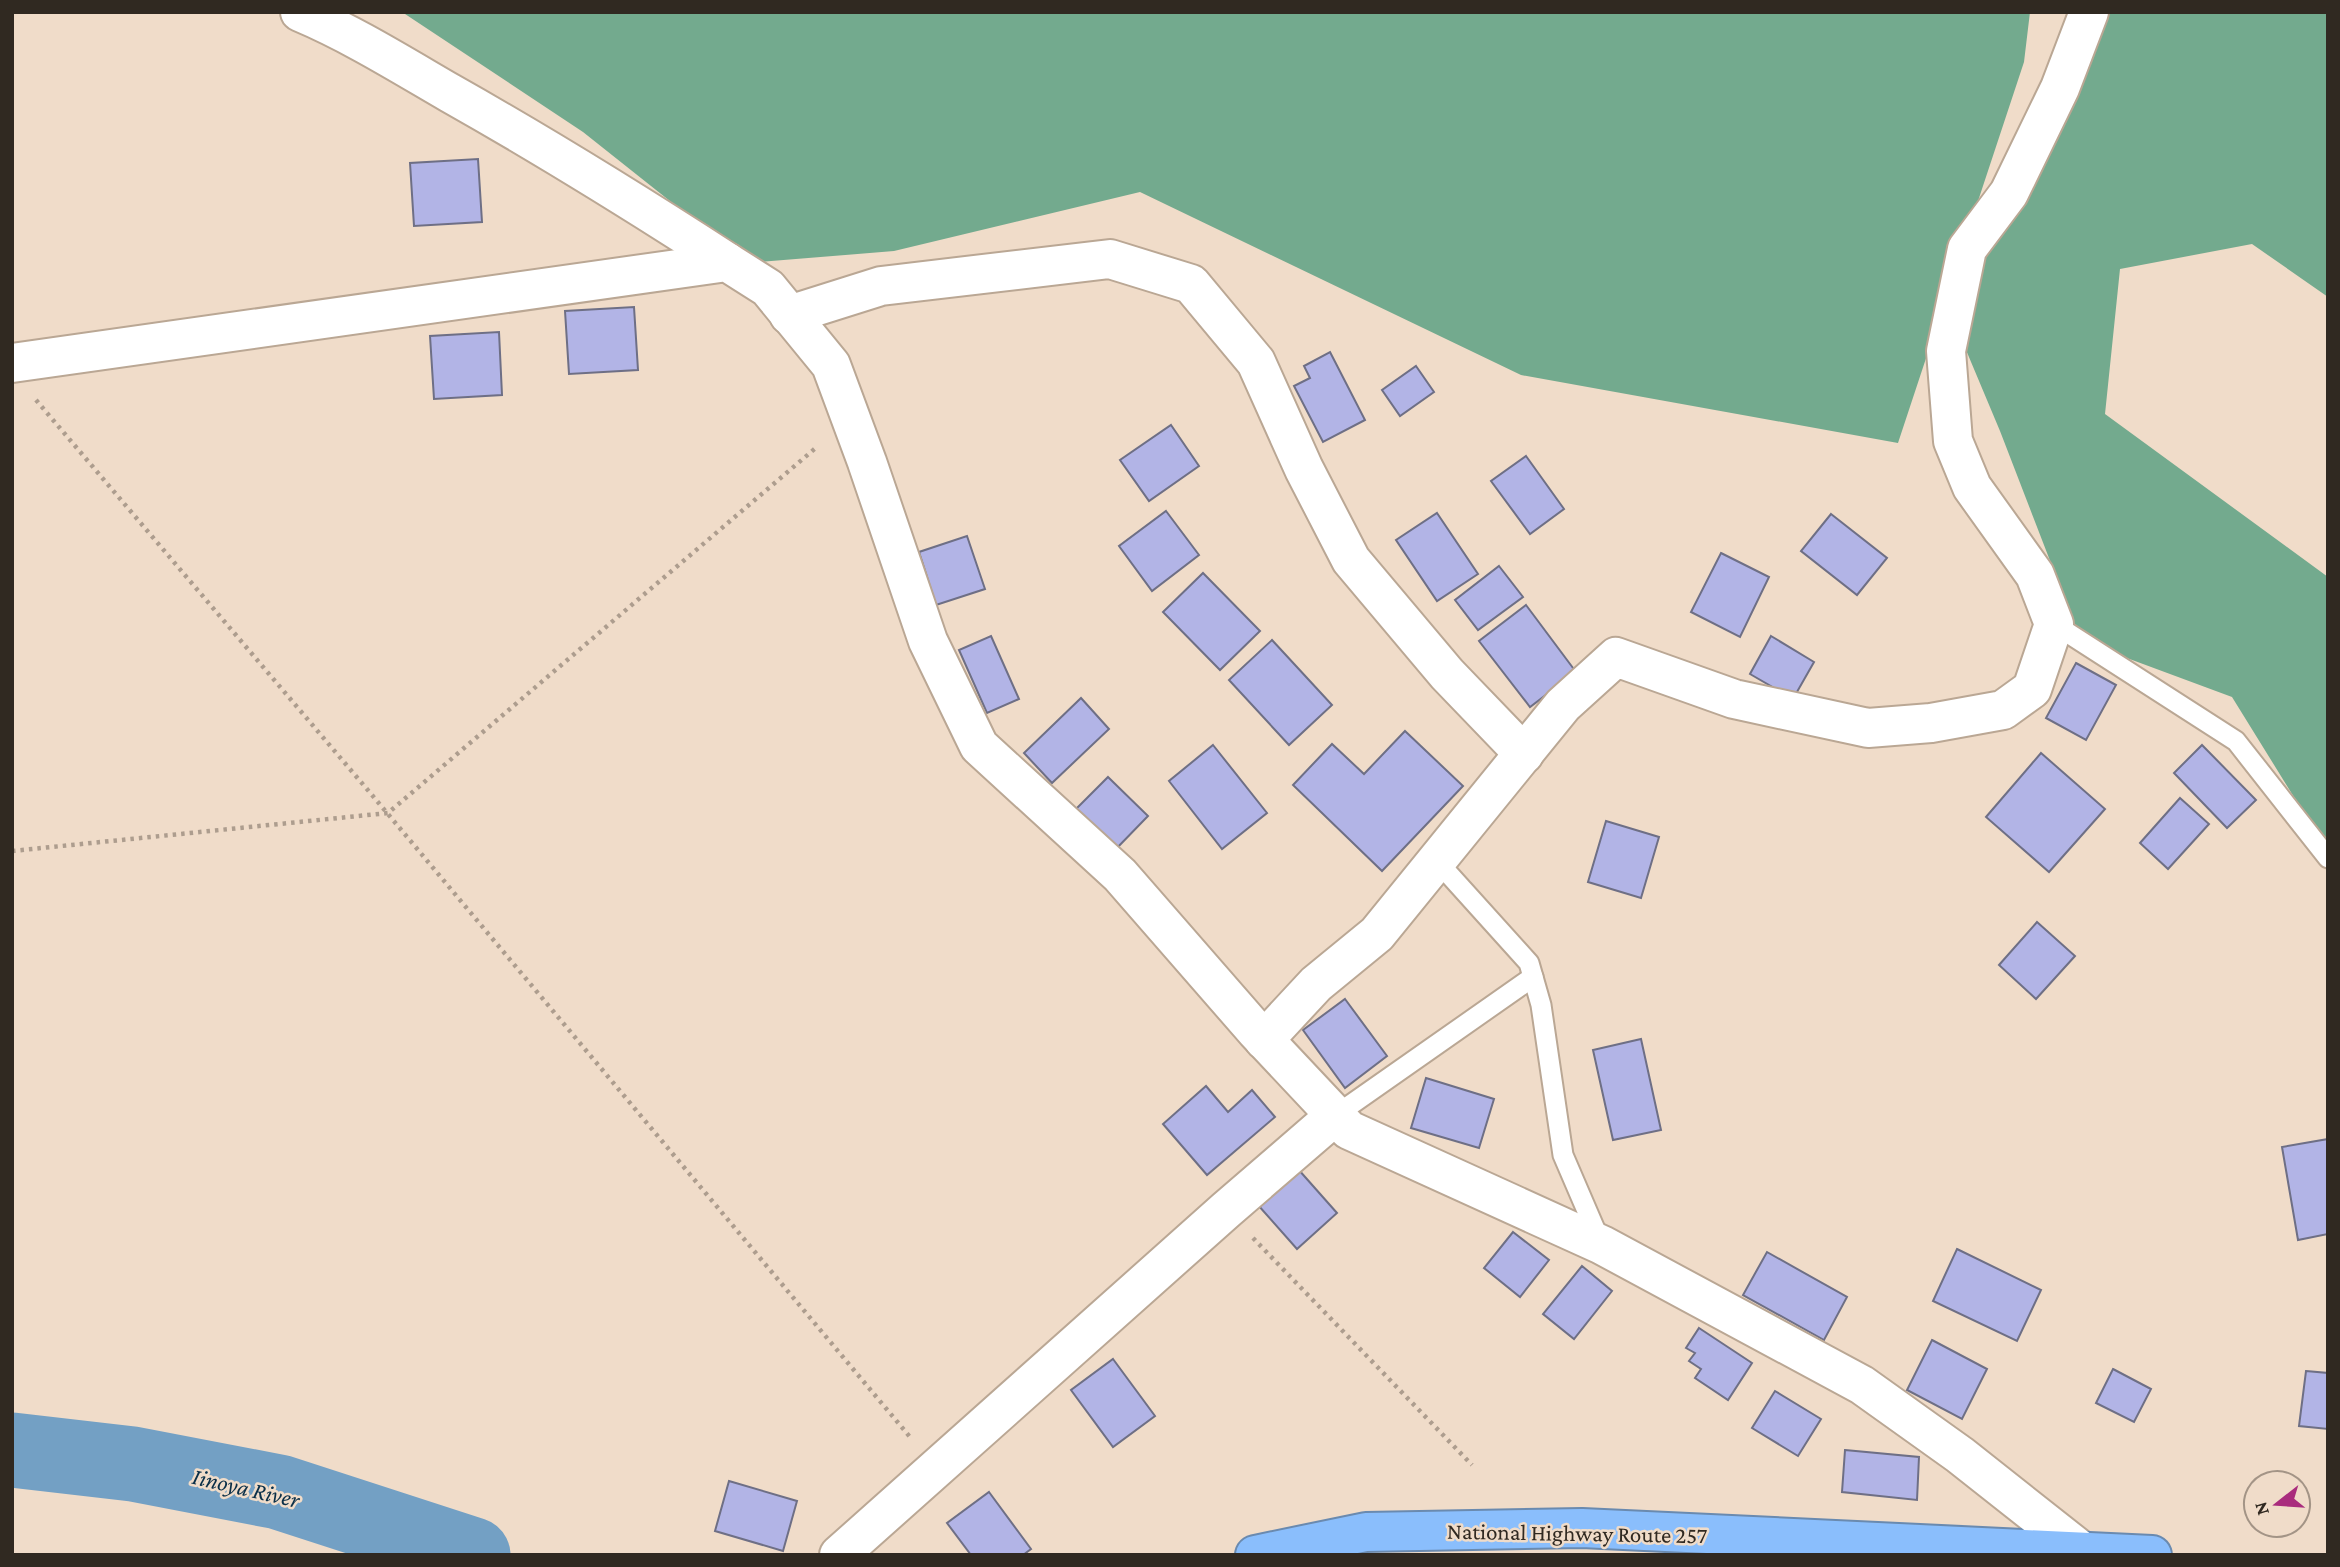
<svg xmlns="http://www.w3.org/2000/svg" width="2340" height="1567" font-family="'Crimson Pro',serif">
	<rect width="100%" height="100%" fill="#f0dcc9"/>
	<g fill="#73aa8e">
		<polygon points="402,12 2030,12 2024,62 1898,443 1521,375 1140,192 894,251 748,263 583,132"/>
		<polygon points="2082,12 2328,12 2328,297 2252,244 2120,269 2105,414 2328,577 2328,852 2232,697 2081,641 2000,431 1953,319"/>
	</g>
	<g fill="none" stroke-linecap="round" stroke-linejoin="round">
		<polyline stroke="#73a0c4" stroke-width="75" points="12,1450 133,1464 279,1492 473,1555"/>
	</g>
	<g fill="#b2b4e6" stroke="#6e6f85" stroke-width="2">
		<polygon points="478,159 482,222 414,226 410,163"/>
		<polygon points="634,307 638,370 569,374 565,311"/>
		<polygon points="499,332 502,395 434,399 430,336"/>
		<polygon points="1330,352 1365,420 1323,442 1294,386 1310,378 1304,366"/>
		<polygon points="1416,366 1434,392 1400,416 1382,390"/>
		<polygon points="1171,425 1199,466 1149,501 1120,460"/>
		<polygon points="1526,456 1564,509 1530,534 1491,481"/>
		<polygon points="1166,511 1199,555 1152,591 1119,546"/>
		<polygon points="1437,513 1478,574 1437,601 1396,540"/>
		<polygon points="1831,514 1887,558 1857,595 1801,551"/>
		<polygon points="967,536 985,589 936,605 919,552"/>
		<polygon points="1721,553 1769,577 1740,637 1691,612"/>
		<polygon points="1499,566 1523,597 1478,630 1455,600"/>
		<polygon points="1203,573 1260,631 1220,670 1163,612"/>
		<polygon points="1526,605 1576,672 1530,707 1479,641"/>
		<polygon points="991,636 1019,699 987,713 959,650"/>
		<polygon points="1771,636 1814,662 1793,699 1750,674"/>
		<polygon points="1272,640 1332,705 1289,745 1229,680"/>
		<polygon points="2076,663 2116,685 2086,740 2046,718"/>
		<polygon points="1081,698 1109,729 1052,783 1024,753"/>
		<polygon points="1405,731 1463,786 1382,871 1293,785 1332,744 1364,774"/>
		<polygon points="1213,745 1267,813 1222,849 1169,781"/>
		<polygon points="2202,745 2256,800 2227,828 2174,773"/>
		<polygon points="2041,753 2105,809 2049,872 1986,817"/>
		<polygon points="1108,777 1148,816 1113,852 1072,813"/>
		<polygon points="2180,798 2209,824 2168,869 2140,843"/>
		<polygon points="1606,821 1659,837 1641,898 1588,882"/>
		<polygon points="2037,922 2075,956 2036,999 1999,965"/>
		<polygon points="1345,999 1387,1056 1345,1088 1303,1030"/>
		<polygon points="1641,1039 1661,1130 1613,1140 1593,1050"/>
		<polygon points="1426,1078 1494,1099 1479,1148 1411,1128"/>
		<polygon points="1206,1086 1228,1112 1252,1090 1275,1117 1207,1175 1163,1124"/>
		<polygon points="2328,1139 2328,1234 2298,1240 2282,1147"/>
		<polygon points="1298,1169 1337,1213 1297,1249 1258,1205"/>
		<polygon points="1513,1232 1549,1260 1520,1297 1484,1268"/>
		<polygon points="1957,1249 2041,1290 2017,1341 1933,1301"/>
		<polygon points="1767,1252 1847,1297 1824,1340 1743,1295"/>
		<polygon points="1582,1266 1612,1291 1574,1339 1543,1314"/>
		<polygon points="1699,1328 1752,1363 1728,1400 1695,1378 1701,1369 1689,1361 1695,1353 1686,1348"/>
		<polygon points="1932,1340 1987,1369 1962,1419 1907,1390"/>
		<polygon points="1113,1359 1155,1416 1113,1447 1071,1390"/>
		<polygon points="2113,1369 2151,1389 2134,1422 2096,1403"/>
		<polygon points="2306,1371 2328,1373 2328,1429 2299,1426"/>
		<polygon points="1775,1391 1821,1419 1798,1456 1752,1428"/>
		<polygon points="1845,1450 1919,1457 1917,1500 1842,1492"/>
		<polygon points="729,1481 797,1501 783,1551 715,1531"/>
		<polygon points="989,1492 1031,1549 1023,1555 971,1555 947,1523"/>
	</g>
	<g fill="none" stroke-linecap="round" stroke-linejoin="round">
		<defs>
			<g id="lane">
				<polyline points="2054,624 2236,741 2328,858"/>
				<polyline points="1437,861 1529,963 1541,1005 1563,1155 1600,1241"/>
				<polyline points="1336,1115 1533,977"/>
			</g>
			<g id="street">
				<polyline points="789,315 881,286 1110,259 1191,284 1256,362 1304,469 1351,560 1447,674 1524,754"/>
				<polyline points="12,363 727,262 768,288 831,365 867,462 928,641 979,746 1120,875 1256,1031 1349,1130 1602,1245 1862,1385 1960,1455 2084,1553"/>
				<polyline points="1264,1040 1316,984 1377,934 1563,705 1616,657 1734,699 1868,728 1931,723 2003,710 2032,689 2054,624 2035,575 1972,487 1953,441 1946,351 1967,249 2009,193 2060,88 2089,12"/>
				<polyline points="839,1555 1226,1210 1336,1115"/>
			</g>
			<path id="secondary" d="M300,12C352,34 400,64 450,93C544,146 636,203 727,262"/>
			<polyline id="highway" points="1255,1555 1366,1532 1582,1528 2152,1555"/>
		</defs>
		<use href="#lane" stroke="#baa794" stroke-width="23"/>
		<use href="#street" stroke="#baa794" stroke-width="42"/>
		<use href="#secondary" stroke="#baa794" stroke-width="42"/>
		<use href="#highway" stroke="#6a8aaf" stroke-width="42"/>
		<g stroke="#ad9d8e" stroke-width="4.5" stroke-dasharray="3.5 5" stroke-linecap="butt">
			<polyline points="36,400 372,795 910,1437"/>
			<polyline points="12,851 388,813 818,446"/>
			<polyline points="1253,1238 1472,1465"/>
		</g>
		<use href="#lane" stroke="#fff" stroke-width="19"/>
		<use href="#street" stroke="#fff" stroke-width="38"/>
		<use href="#secondary" stroke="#fff" stroke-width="38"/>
		<use href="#highway" stroke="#8abefc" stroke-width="38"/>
	</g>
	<g text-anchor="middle" stroke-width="5" stroke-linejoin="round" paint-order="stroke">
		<g font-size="23" fill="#302921" stroke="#f0dcc9">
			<text transform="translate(1577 1533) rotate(1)" y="8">National Highway Route 257</text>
		</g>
		<g font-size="24" font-style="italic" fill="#0a2f48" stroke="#f0dcc9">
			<text transform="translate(246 1488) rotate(13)" y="8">Iinoya River</text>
		</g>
	</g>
	<rect width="2340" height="1567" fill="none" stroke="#302921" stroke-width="28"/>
	<g transform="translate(2277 1504) rotate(253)"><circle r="33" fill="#f0dcc9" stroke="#a39486" stroke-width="2"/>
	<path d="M0-5L12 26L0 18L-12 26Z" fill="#a92c7d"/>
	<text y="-10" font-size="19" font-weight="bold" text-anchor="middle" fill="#302921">N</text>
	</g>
</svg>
